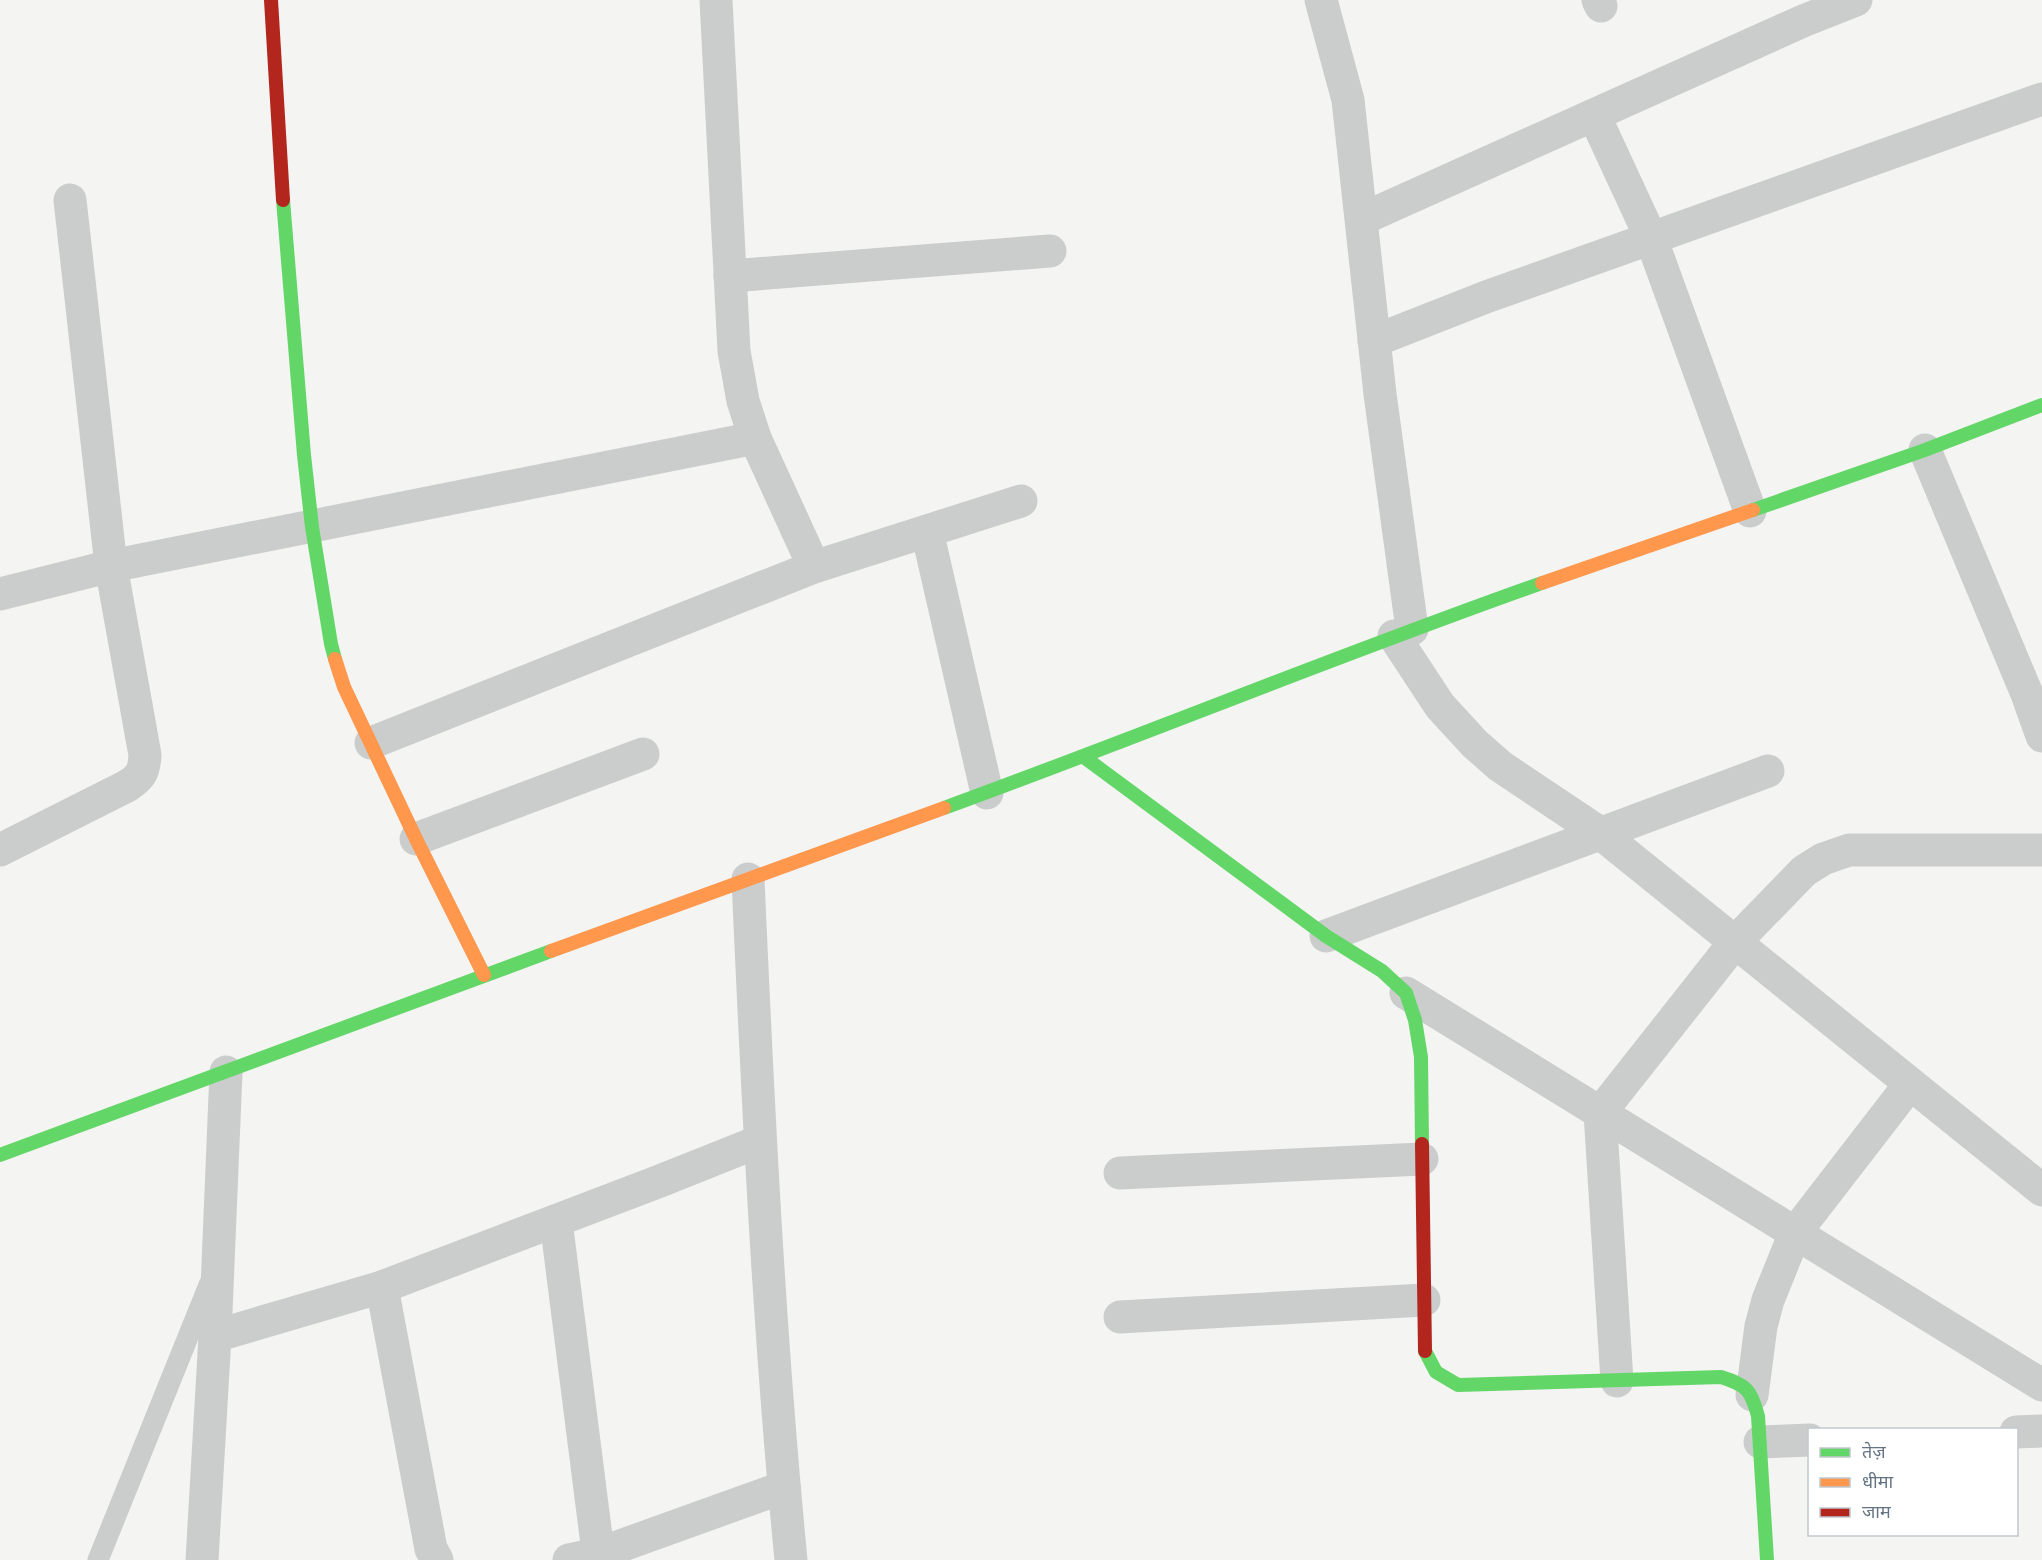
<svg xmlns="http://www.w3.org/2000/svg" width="2042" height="1560" font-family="'Open Sans','Noto Sans Devanagari',sans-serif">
	<rect width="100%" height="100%" fill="#f4f4f2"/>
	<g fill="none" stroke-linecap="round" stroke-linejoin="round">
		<polyline stroke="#cbcdcd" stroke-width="21" points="98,1560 209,1285"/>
		<g stroke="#cbcdcd" stroke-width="33">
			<polyline points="716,0 734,351 743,401 755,438 814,567"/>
			<polyline points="1321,0 1348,100 1380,394 1412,629"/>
			<polyline points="1598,0 1601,6"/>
			<polyline points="1594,115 1651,238 1750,511"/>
			<polyline points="1362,219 1803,21 1856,0"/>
			<polyline points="730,276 1050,251"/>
			<polyline points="1374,341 1486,297 2042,99"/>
			<polyline points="1925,450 2027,694 2042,736"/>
			<polyline points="927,531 987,793"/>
			<polyline points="0,594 111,566 755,438"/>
			<polyline points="1394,636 1440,706 1475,744 1500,766 1600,833 2042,1190"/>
			<polyline points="371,743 814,567 1021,501"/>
			<polyline points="416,839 643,754"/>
			<path d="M0,850L127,786C141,777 144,772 145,755L111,566L70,200"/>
			<path d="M748,879C758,1106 769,1334 791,1560"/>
			<polyline points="1326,936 1768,771"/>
			<polyline points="1406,993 2042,1385"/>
			<polyline points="1120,1173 1422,1159"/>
			<polyline points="556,1221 599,1560"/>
			<polyline points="382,1287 431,1549 437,1560"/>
			<polyline points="1120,1317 1424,1300"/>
			<polyline points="215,1336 382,1287 660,1181 760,1141"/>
			<polyline points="1617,1381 1600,1113 1735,942 1804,871 1823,859 1849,850 2042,850"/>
			<polyline points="1752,1395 1761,1326 1768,1300 1795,1233 1910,1084"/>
			<polyline points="2016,1432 2042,1431"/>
			<polyline points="1760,1442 1810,1440"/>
			<polyline points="202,1560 215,1336 226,1072"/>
			<polyline points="569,1560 598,1554 784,1487"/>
		</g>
		<g stroke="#63d668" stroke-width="14">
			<polyline points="283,200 304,455 312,527 331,644 335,659"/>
			<polyline points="1753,510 1925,450 2042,405"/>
			<polyline points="1084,757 1326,936 1382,971 1406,993 1415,1020 1421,1057 1422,1144"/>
			<path d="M944,808C1144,735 1341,654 1542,583"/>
			<polyline points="0,1155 551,951"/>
			<path d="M1425,1351L1436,1372L1458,1385L1721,1377C1747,1385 1751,1390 1758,1416L1767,1560"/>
		</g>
		<g stroke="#ff974d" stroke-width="14">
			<polyline points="1542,583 1753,510"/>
			<polyline points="335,659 344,687 416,839 484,975"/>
			<polyline points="551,951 944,808"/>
		</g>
		<g stroke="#b3261e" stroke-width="14">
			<polyline points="271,0 283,200"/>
			<polyline points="1422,1144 1425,1351"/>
		</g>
	</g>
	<rect x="1808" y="1428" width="210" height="108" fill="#ffffff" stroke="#c1c7cd" stroke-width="1.5"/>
	<rect x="1820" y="1448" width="30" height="9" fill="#63d668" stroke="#c1c7cd" stroke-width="1.5"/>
	<text x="1862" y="1458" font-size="18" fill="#647483">तेज़</text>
	<rect x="1820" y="1478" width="30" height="9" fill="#ff974d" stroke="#c1c7cd" stroke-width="1.5"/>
	<text x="1862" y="1488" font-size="18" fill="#647483">धीमा</text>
	<rect x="1820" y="1508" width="30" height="9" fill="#b3261e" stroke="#c1c7cd" stroke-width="1.5"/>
	<text x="1862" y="1518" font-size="18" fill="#647483">जाम</text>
</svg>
